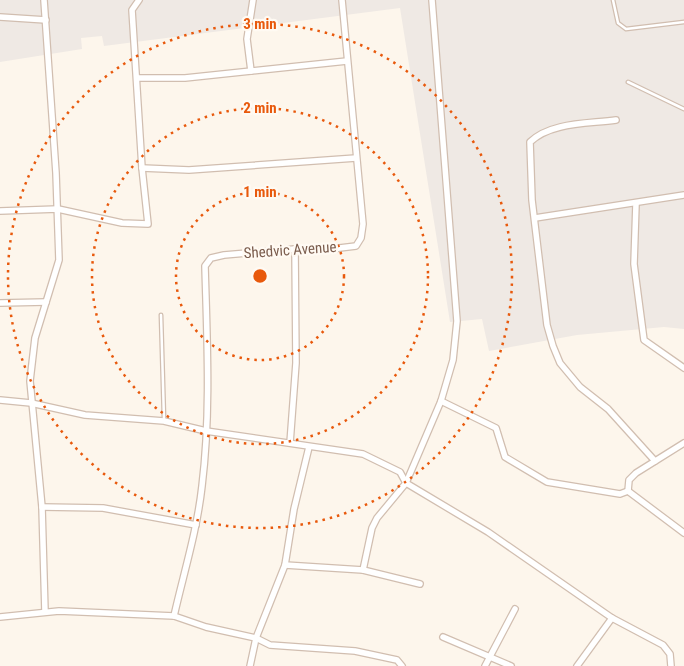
<svg xmlns="http://www.w3.org/2000/svg" width="684" height="666" font-family="'Roboto Condensed',sans-serif">
	<rect width="100%" height="100%" fill="#fdf6ec"/>
	<polygon fill="#efe9e4" points="0,0 684,0 684,329 664,327 577,335 489,351 482,319 450,322 400,8 104,46 102,36 81,38 82,49 0,62"/>
	<g fill="none" stroke-linecap="round" stroke-linejoin="round">
		<defs>
			<g id="lane">
				<polyline points="613,0 618,23 626,29 684,22"/>
				<polyline points="628,82 684,109"/>
				<polyline points="161,315 164,419"/>
			</g>
			<g id="street">
				<polyline points="44,0 56,173 59,260 35,338 30,381 42,507 45,612"/>
				<polyline points="0,17 46,20"/>
				<polyline points="251,71 247,39 253,0"/>
				<polyline points="137,78 185,78 347,61"/>
				<path d="M616,120C588,124 551,122 530,142L532,200L547,325L553,346L560,363L580,387L608,409L655,461"/>
				<polyline points="142,168 189,170 356,158"/>
				<polyline points="636,204 634,264 644,340 684,368"/>
				<polyline points="0,211 58,209 122,223 148,224 142,168 132,10 139,0"/>
				<polyline points="535,218 684,195"/>
				<polyline points="0,303 46,302"/>
				<polyline points="0,400 31,403 85,415 164,421 206,431 363,454 400,472 406,483 488,532 612,618 663,645 670,654 671,666"/>
				<polyline points="441,401 496,428 505,457 547,482 620,494 628,491"/>
				<polyline points="290,443 296,363 295,249"/>
				<polyline points="628,491 629,480 636,473 684,443"/>
				<polyline points="628,491 684,533"/>
				<polyline points="42,507 103,508 196,525"/>
				<polyline points="285,565 363,570 420,584"/>
				<polyline points="363,570 372,528 377,518 406,483 441,401 453,360 457,321 432,0"/>
				<path d="M174,616C184,572 197,531 202,486C211,413 207,339 205,266L211,258L224,255L295,249L323,250L356,246L361,238L363,224L342,0"/>
				<polyline points="0,617 59,611 174,616 206,627 256,638 270,645 355,651 397,660 402,666"/>
				<polyline points="443,637 511,666"/>
				<polyline points="250,666 256,638 285,565 294,509 309,447"/>
				<polyline points="485,666 515,609"/>
				<polyline points="577,666 612,618"/>
			</g>
		</defs>
		<use href="#lane" stroke="#d1beb0" stroke-width="5"/>
		<use href="#street" stroke="#d1beb0" stroke-width="8"/>
		<use href="#lane" stroke="#fff" stroke-width="2.5"/>
		<use href="#street" stroke="#fff" stroke-width="5.5"/>
	</g>
	<g fill="none" stroke="#e8590c" stroke-width="2.5" stroke-dasharray="2.5 5">
		<circle cx="260" cy="276" r="84"/>
		<circle cx="260" cy="276" r="168"/>
		<circle cx="260" cy="276" r="252"/>
	</g>
	<g text-anchor="middle" stroke-width="4.5" stroke-linejoin="round" paint-order="stroke">
		<g font-size="15" fill="#7a5c4d" stroke="#fffaf3">
			<text transform="translate(290 250) rotate(-4)" y="5">Shedvic Avenue</text>
		</g>
	</g>
	<circle cx="260" cy="276" r="8" fill="#e8590c" stroke="#fffaf3" stroke-width="2.5"/>
	<g font-size="15" text-anchor="middle" font-weight="bold" fill="#e8590c" stroke="#fffaf3" stroke-width="4.5" stroke-linejoin="round" paint-order="stroke">
		<text x="260" y="29">3 min</text>
		<text x="260" y="113">2 min</text>
		<text x="260" y="197">1 min</text>
	</g>
</svg>
